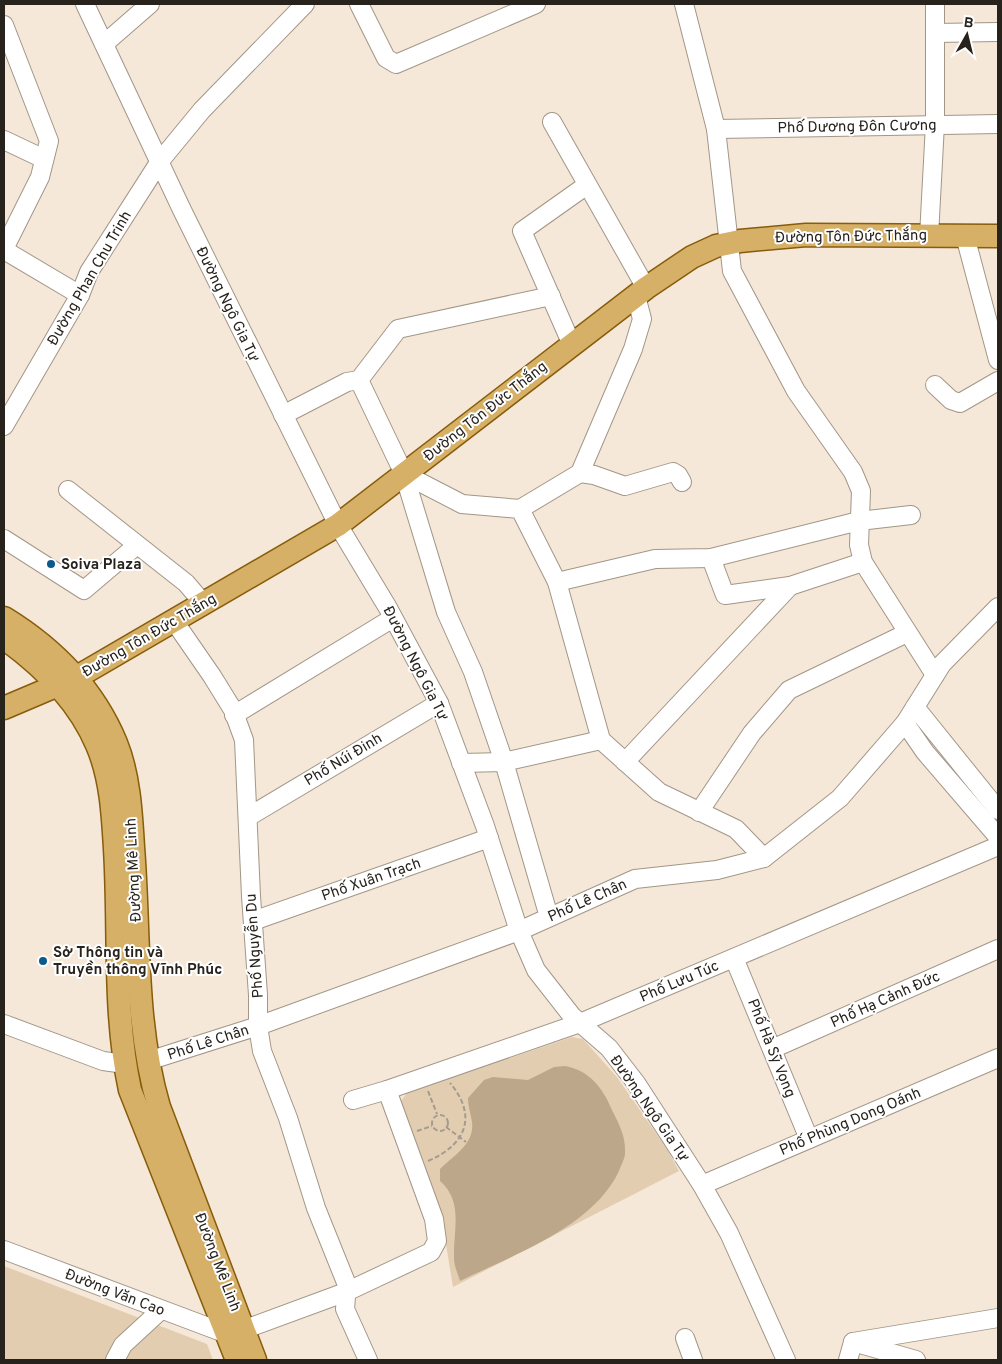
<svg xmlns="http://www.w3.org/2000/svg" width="1002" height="1364" font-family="Overpass,sans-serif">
	<rect width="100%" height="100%" fill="#f5e8d8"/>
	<g fill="#e3cdb1">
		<polygon points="572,1037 583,1039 617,1077 667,1149 679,1171 453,1287 442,1220 424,1163 400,1102 407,1093"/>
		<polygon points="4,1266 207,1344 213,1360 4,1360"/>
	</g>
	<path fill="#bca78b" d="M565,1066C589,1070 603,1088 612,1110C619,1124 626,1137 625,1153C625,1159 621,1165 619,1171C593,1227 513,1255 460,1281C458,1274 454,1266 454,1258C453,1230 464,1202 440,1181V1169C453,1156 475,1144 472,1122C471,1114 468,1107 468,1098L484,1080L493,1077L528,1080L554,1067Z"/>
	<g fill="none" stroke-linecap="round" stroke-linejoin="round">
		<defs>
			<g id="minor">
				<polyline points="85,4 182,210 338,525 388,608 439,703 485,826 519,931 536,970 572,1016 609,1048 636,1083 702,1185 729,1233 786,1360"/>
				<polyline points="359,4 386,58 396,64 536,4"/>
				<polyline points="684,4 716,129 732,271 796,391 853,472 861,491 859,545 863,562 935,675"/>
				<polyline points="4,25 49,141 40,177 4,249"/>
				<polyline points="935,33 998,32"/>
				<polyline points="104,44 150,4"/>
				<polyline points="552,122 646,288"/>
				<polyline points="716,129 998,124"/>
				<polyline points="4,140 44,159"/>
				<polyline points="929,236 935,124 935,4"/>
				<polyline points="965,236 998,360"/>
				<polyline points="4,250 80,295"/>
				<polyline points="572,345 522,231 587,185"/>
				<polyline points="359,380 398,329 551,296"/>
				<polyline points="935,385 951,400 960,403 998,381"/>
				<polyline points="283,415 347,382 359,380 404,474 446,612 473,672 504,762 549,917"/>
				<polyline points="4,426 80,295 89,272 160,161 202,110 305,4"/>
				<polyline points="580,473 594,475 625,486 673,472 678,475 682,482"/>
				<polyline points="404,474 462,504 520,509 557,582 601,740 659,792 736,829 764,858"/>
				<polyline points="68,490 186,583 204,604"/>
				<polyline points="520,509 580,473 633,349 642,319 636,296"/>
				<polyline points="4,539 84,590 137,545"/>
				<polyline points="711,558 725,595 790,586 863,562"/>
				<polyline points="557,582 655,559 711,558 859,521 911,515"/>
				<polyline points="174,621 212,676 233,710 244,740 251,896 258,995 258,1026 262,1051 288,1118 316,1208 347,1285 345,1309 368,1360"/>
				<polyline points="915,707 998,810"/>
				<polyline points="234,715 393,618"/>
				<polyline points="905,723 925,752 998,837"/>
				<polyline points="625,762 790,586"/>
				<polyline points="461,763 504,762 601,740"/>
				<polyline points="699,812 752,733 789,690 907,633"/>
				<polyline points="248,817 439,703"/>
				<polyline points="253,921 489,838"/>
				<polyline points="734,958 809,1139"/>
				<polyline points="4,1024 103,1061 125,1064"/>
				<polyline points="772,1049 998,949"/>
				<polyline points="148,1061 258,1026 519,931 635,879 717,870 764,858 840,798 905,723 942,664 998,607"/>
				<polyline points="353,1100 387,1090 580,1023 998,846"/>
				<polyline points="702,1185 998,1058"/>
				<polyline points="4,1250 227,1334"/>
				<polyline points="243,1330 346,1292 431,1252 437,1241 434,1219 387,1090"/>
				<polyline points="685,1338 693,1360"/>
				<polyline points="853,1342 998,1318"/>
				<polyline points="115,1360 123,1345 161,1310"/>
				<polyline points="848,1360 853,1342 916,1360"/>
			</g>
			<g id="major">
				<path d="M4,618C53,648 93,688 116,743C129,775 131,813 133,847C140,935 134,1022 159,1107L255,1360"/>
				<path d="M4,638C43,666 78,700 97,745C111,777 113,814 115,849C120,929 113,1011 130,1090L237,1360"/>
				<polyline points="4,708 77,677 338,525 646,288 692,257 716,246 740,241 806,235 998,236"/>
			</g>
		</defs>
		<use href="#minor" stroke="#a29687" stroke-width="20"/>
		<use href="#major" stroke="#875c0a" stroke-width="25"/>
		<g stroke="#a59b8f" stroke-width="2" stroke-dasharray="5 2.5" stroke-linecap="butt">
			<polyline points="428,1091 437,1114"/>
			<circle cx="440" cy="1123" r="8"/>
			<polyline points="446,1127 466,1142"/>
			<polyline points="417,1131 432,1126"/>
			<path d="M428,1161C466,1145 478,1116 450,1083"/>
		</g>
		<use href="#minor" stroke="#fff" stroke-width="18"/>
		<use href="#major" stroke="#d6b066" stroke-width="22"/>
	</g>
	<g fill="#0a5a8d" stroke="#fff" stroke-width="2">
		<circle cx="51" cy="564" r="5"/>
		<circle cx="43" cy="961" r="5"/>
	</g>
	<g text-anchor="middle" stroke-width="4" stroke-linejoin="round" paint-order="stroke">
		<g font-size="15" fill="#27221c" stroke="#fff">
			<text transform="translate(857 126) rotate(-1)" y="5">Phố Dương Đôn Cương</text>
			<text transform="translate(851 236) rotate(-1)" y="5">Đường Tôn Đức Thắng</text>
			<text transform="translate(89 278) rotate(-60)" y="5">Đường Phan Chu Trinh</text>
			<text transform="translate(228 304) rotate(64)" y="5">Đường Ngô Gia Tự</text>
			<text transform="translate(485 411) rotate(-38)" y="5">Đường Tôn Đức Thắng</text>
			<text transform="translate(149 635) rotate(-30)" y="5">Đường Tôn Đức Thắng</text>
			<text transform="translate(416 663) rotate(63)" y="5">Đường Ngô Gia Tự</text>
			<text transform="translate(343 759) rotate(-31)" y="5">Phố Núi Đinh</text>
			<text transform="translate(133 870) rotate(-93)" y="5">Đường Mê Linh</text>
			<text transform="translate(371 879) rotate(-19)" y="5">Phố Xuân Trạch</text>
			<text transform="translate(587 900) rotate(-24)" y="5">Phố Lê Chân</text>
			<text transform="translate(254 946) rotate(-94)" y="5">Phố Nguyễn Du</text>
			<text transform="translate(679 981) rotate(-23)" y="5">Phố Lưu Túc</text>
			<text transform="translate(885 999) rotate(-24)" y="5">Phố Hạ Cảnh Đức</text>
			<text transform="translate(208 1042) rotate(-18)" y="5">Phố Lê Chân</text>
			<text transform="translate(772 1048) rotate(68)" y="5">Phố Hà Sỹ Vọng</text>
			<text transform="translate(650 1108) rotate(55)" y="5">Đường Ngô Gia Tự</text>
			<text transform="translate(850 1121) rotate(-23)" y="5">Phố Phùng Dong Oánh</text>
			<text transform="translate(218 1262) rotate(69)" y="5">Đường Mê Linh</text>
			<text transform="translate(115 1292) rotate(21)" y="5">Đường Văn Cao</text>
		</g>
		<g font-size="15" font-weight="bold" fill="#27221c" stroke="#fff" text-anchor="start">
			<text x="61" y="569">Soiva Plaza</text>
			<text x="53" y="957">Sở Thông tin và<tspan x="53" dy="17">Truyền thông Vĩnh Phúc</tspan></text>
		</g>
	</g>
	<rect width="1002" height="1364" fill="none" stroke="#27221c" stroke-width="10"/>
	<g transform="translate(967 35) rotate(8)" stroke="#ffffff" stroke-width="4" paint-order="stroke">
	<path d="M0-4L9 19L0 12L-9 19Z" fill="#27221c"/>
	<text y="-8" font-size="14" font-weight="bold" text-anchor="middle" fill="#27221c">B</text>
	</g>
</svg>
